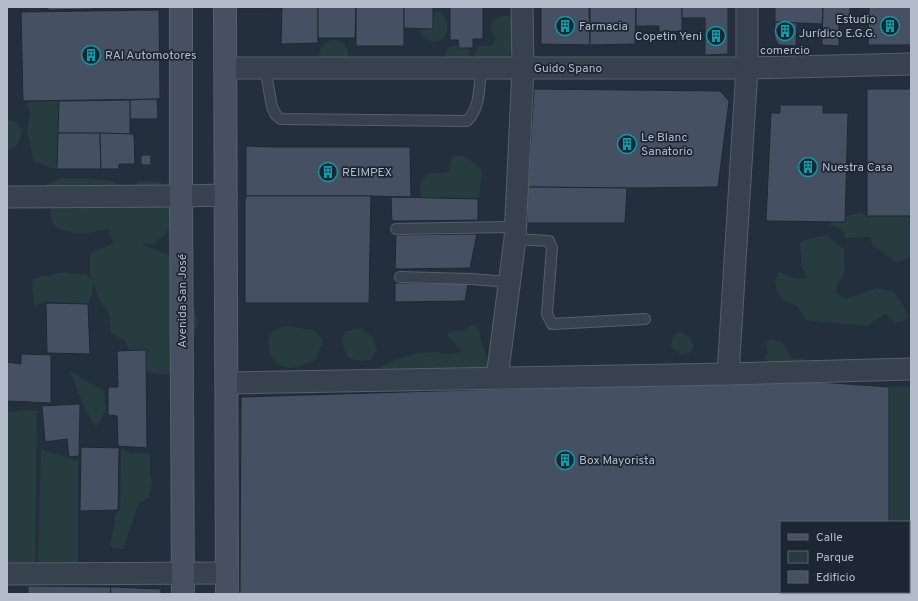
<svg xmlns="http://www.w3.org/2000/svg" width="918" height="601" font-family="Overpass,sans-serif">
	<rect width="100%" height="100%" fill="#242f3e"/>
	<g fill="#263c3f">
		<path d="M433,11C435,11 437,11 439,12C448,16 451,33 443,39C436,43 424,41 421,34C419,31 419,27 419,25Z"/>
		<path d="M502,16H510C517,31 515,48 505,60H475V52L478,46H488L494,44L495,38L490,27L494,20Z"/>
		<path d="M331,40C344,40 351,49 347,62L319,58C319,49 323,43 331,40Z"/>
		<polygon points="459,45 459,48 468,48 470,54 470,58 456,64 445,57 446,50 453,46"/>
		<polygon points="43,101 59,101 57,169 49,167 34,162 27,131 30,114 27,103"/>
		<path d="M7,120L14,121L22,128C20,141 20,146 7,151Z"/>
		<polygon points="452,156 465,156 482,170 479,198 449,199 421,198 420,183 427,174 449,172"/>
		<polygon points="61,178 90,178 111,181 127,188 141,181 160,182 170,190 174,223 164,235 154,244 140,244 155,249 173,258 191,285 193,304 198,322 188,352 174,373 160,375 146,371 146,351 130,351 125,341 111,333 109,314 99,299 93,282 92,293 88,304 63,303 47,301 34,306 32,279 64,272 76,274 86,274 92,280 90,275 90,253 115,243 113,242 108,229 82,234 60,230 52,222 46,185"/>
		<polygon points="860,212 867,216 909,216 911,222 911,257 908,259 896,262 873,246 870,237 857,238 844,238 845,233 839,228 829,225 832,219 851,215"/>
		<path d="M826,235L844,249L845,272L837,285L836,293L845,299L877,288L893,292L905,308L908,316L903,321L895,323L886,314L878,318L868,326C847,323 826,323 805,320L798,307L782,299L777,291L775,281L779,272L793,278L808,279L802,266L800,242L809,239Z"/>
		<path d="M473,324L479,330L481,342L489,362L507,368H379C396,358 414,352 433,352C444,352 451,357 461,351L447,335L451,331C462,332 465,330 473,324Z"/>
		<polygon points="285,326 313,330 323,340 316,360 297,367 289,368 279,365 270,355 268,339 273,331"/>
		<polygon points="361,328 373,337 377,350 371,360 359,361 348,358 341,340 346,331"/>
		<polygon points="680,331 690,338 694,346 690,353 680,354 671,347 673,336"/>
		<path d="M770,340C785,341 786,346 792,359L803,358L812,364L773,370L765,356L768,354L766,342Z"/>
		<polygon points="70,371 104,391 106,411 96,427 86,411"/>
		<polygon points="889,387 911,387 911,594 888,594 888,592 909,592 909,522 889,522"/>
		<polygon points="21,410 37,411 35,568 7,571 7,413"/>
		<polygon points="121,448 131,453 148,453 150,456 150,473 152,480 149,498 140,502 136,510 123,549 110,547 116,514 120,509"/>
		<polygon points="41,449 78,461 78,568 38,569"/>
	</g>
	<g fill="#455162" stroke="#1f2835">
		<polygon points="48,7 93,7 93,9 48,10"/>
		<rect x="237" y="7" width="31" height="1"/>
		<polygon points="282,7 318,7 318,43 281,44"/>
		<polygon points="318,7 356,7 355,38 318,38"/>
		<rect x="356" y="7" width="48" height="39"/>
		<polygon points="404,7 433,7 433,29 404,28"/>
		<polygon points="450,7 483,7 483,39 473,39 473,48 459,48 458,40 450,40"/>
		<polygon points="541,7 589,7 590,45 541,44"/>
		<polygon points="590,7 636,7 635,44 590,45"/>
		<polygon points="636,7 682,7 682,31 659,32 659,26 636,26"/>
		<polygon points="682,7 728,7 728,54 705,55 705,18 682,18"/>
		<polygon points="775,7 823,7 822,24 775,22"/>
		<polygon points="823,7 850,7 850,25 839,24 839,46 822,45"/>
		<polygon points="869,7 911,7 911,45 868,45"/>
		<polygon points="159,10 160,99 23,101 21,12"/>
		<polygon points="775,22 797,23 796,46 779,45 775,39"/>
		<polygon points="534,89 720,91 729,101 718,187 627,188 528,187"/>
		<rect x="867" y="89" width="44" height="127"/>
		<polygon points="157,99 158,119 130,119 130,100"/>
		<polygon points="130,100 130,134 58,133 59,101"/>
		<polygon points="780,105 823,105 823,113 848,113 845,222 766,221 771,113 780,113"/>
		<polygon points="58,133 100,133 101,169 57,169"/>
		<polygon points="100,133 134,134 135,164 119,164 119,169 101,169"/>
		<polygon points="246,146 272,147 410,147 411,197 371,196 246,196"/>
		<rect x="141" y="155" width="10" height="10"/>
		<polygon points="528,187 627,188 625,223 527,223"/>
		<polygon points="246,196 371,196 369,303 245,303 245,200"/>
		<polygon points="391,197 478,199 478,220 392,221"/>
		<polygon points="477,234 470,268 395,269 396,235"/>
		<polygon points="395,283 468,283 465,301 395,302"/>
		<polygon points="46,303 88,304 90,354 47,353"/>
		<polygon points="146,350 147,448 118,446 117,416 108,415 108,387 118,387 117,351"/>
		<polygon points="21,354 51,355 51,403 7,401 7,362 21,364"/>
		<polygon points="804,381 889,387 889,522 781,522 781,592 888,592 888,594 240,594 241,397 734,382"/>
		<polygon points="80,404 79,456 69,457 67,439 45,442 42,406"/>
		<polygon points="81,447 119,448 118,510 80,511"/>
		<polygon points="28,586 111,587 110,594 28,594"/>
		<polygon points="111,587 161,589 161,594 110,594"/>
	</g>
	<g fill="none" stroke-linecap="round" stroke-linejoin="round">
		<defs>
			<g id="lane">
				<path d="M265,68L272,107L276,115L281,119L467,121C481,107 479,86 481,68"/>
				<polyline points="396,229 515,227"/>
				<polyline points="515,239 549,241 552,248 551,260 547,314 552,324 645,319"/>
				<polyline points="400,277 471,279 510,282"/>
			</g>
			<g id="street">
				<polyline points="225,68 747,68 911,64"/>
				<polyline points="7,197 181,196 226,195"/>
				<polyline points="728,374 747,68 747,7"/>
				<polyline points="497,378 515,239 523,68 522,7"/>
				<polyline points="227,383 728,374 911,369"/>
				<polyline points="7,574 227,573"/>
				<polyline points="910,594 911,586"/>
			</g>
			<g id="secondary">
				<polyline points="181,7 181,196 183,594"/>
				<polyline points="225,7 227,594"/>
			</g>
		</defs>
		<use href="#lane" stroke="#565f6c" stroke-width="12"/>
		<use href="#street" stroke="#565f6c" stroke-width="23"/>
		<use href="#secondary" stroke="#565f6c" stroke-width="24"/>
		<use href="#lane" stroke="#38414e" stroke-width="10"/>
		<use href="#street" stroke="#38414e" stroke-width="21"/>
		<use href="#secondary" stroke="#465061" stroke-width="22"/>
	</g>
	<defs>
		<symbol id="building-ring" viewBox="-11 -11 22 22"><circle r="9.5" fill="#1d2633" stroke="#0f9aa8" stroke-width="1.5"/><path d="M-4-6H4V6H1V3H-1V6H-4ZM-2.5-4.3h1.7v1.8h-1.7ZM.8-4.3h1.7v1.8H.8ZM-2.5-1h1.7V.8h-1.7ZM.8-1h1.7V.8H.8Z" fill="#0f9aa8"/></symbol>
	</defs>
	<g fill-rule="evenodd">
		<use href="#building-ring" x="554" y="15" width="22" height="22"/>
		<use href="#building-ring" x="879" y="15" width="22" height="22"/>
		<use href="#building-ring" x="774" y="20" width="22" height="22"/>
		<use href="#building-ring" x="705" y="25" width="22" height="22"/>
		<use href="#building-ring" x="80" y="44" width="22" height="22"/>
		<use href="#building-ring" x="616" y="133" width="22" height="22"/>
		<use href="#building-ring" x="797" y="156" width="22" height="22"/>
		<use href="#building-ring" x="317" y="161" width="22" height="22"/>
		<use href="#building-ring" x="554" y="449" width="22" height="22"/>
	</g>
	<g text-anchor="middle" stroke-width="3.5" stroke-linejoin="round" paint-order="stroke">
		<g font-size="12" fill="#b4bcc9" stroke="#1d2633" text-anchor="start">
			<text x="876" y="23" text-anchor="end">Estudio<tspan x="876" dy="14">Jurídico E.G.G.</tspan></text>
			<text x="579" y="30">Farmacia</text>
			<text x="702" y="40" text-anchor="end">Copetin Yeni</text>
			<text x="785" y="54" text-anchor="middle">comercio</text>
			<text x="105" y="59">RAl Automotores</text>
			<text x="641" y="141">Le Blanc<tspan x="641" dy="14">Sanatorio</tspan></text>
			<text x="822" y="171">Nuestra Casa</text>
			<text x="342" y="176">REIMPEX</text>
			<text x="579" y="464">Box Mayorista</text>
		</g>
		<g font-size="12" fill="#b4bcc9" stroke="#1d2633">
			<text x="568" y="72">Guido Spano</text>
			<text transform="translate(182 301) rotate(-90)" y="4">Avenida San José</text>
		</g>
	</g>
	<rect width="918" height="601" fill="none" stroke="#b4bcc9" stroke-width="16"/>
	<rect x="780" y="521" width="130" height="72" fill="#1d2633" stroke="#59626f"/>
	<rect x="788" y="534" width="20" height="6" fill="#465061" stroke="#59626f"/>
	<text x="816" y="541" font-size="12" fill="#b4bcc9">Calle</text>
	<rect x="788" y="551" width="20" height="12" fill="#263c3f" stroke="#59626f"/>
	<text x="816" y="561" font-size="12" fill="#b4bcc9">Parque</text>
	<rect x="788" y="571" width="20" height="12" fill="#455162" stroke="#59626f"/>
	<text x="816" y="581" font-size="12" fill="#b4bcc9">Edificio</text>
</svg>
